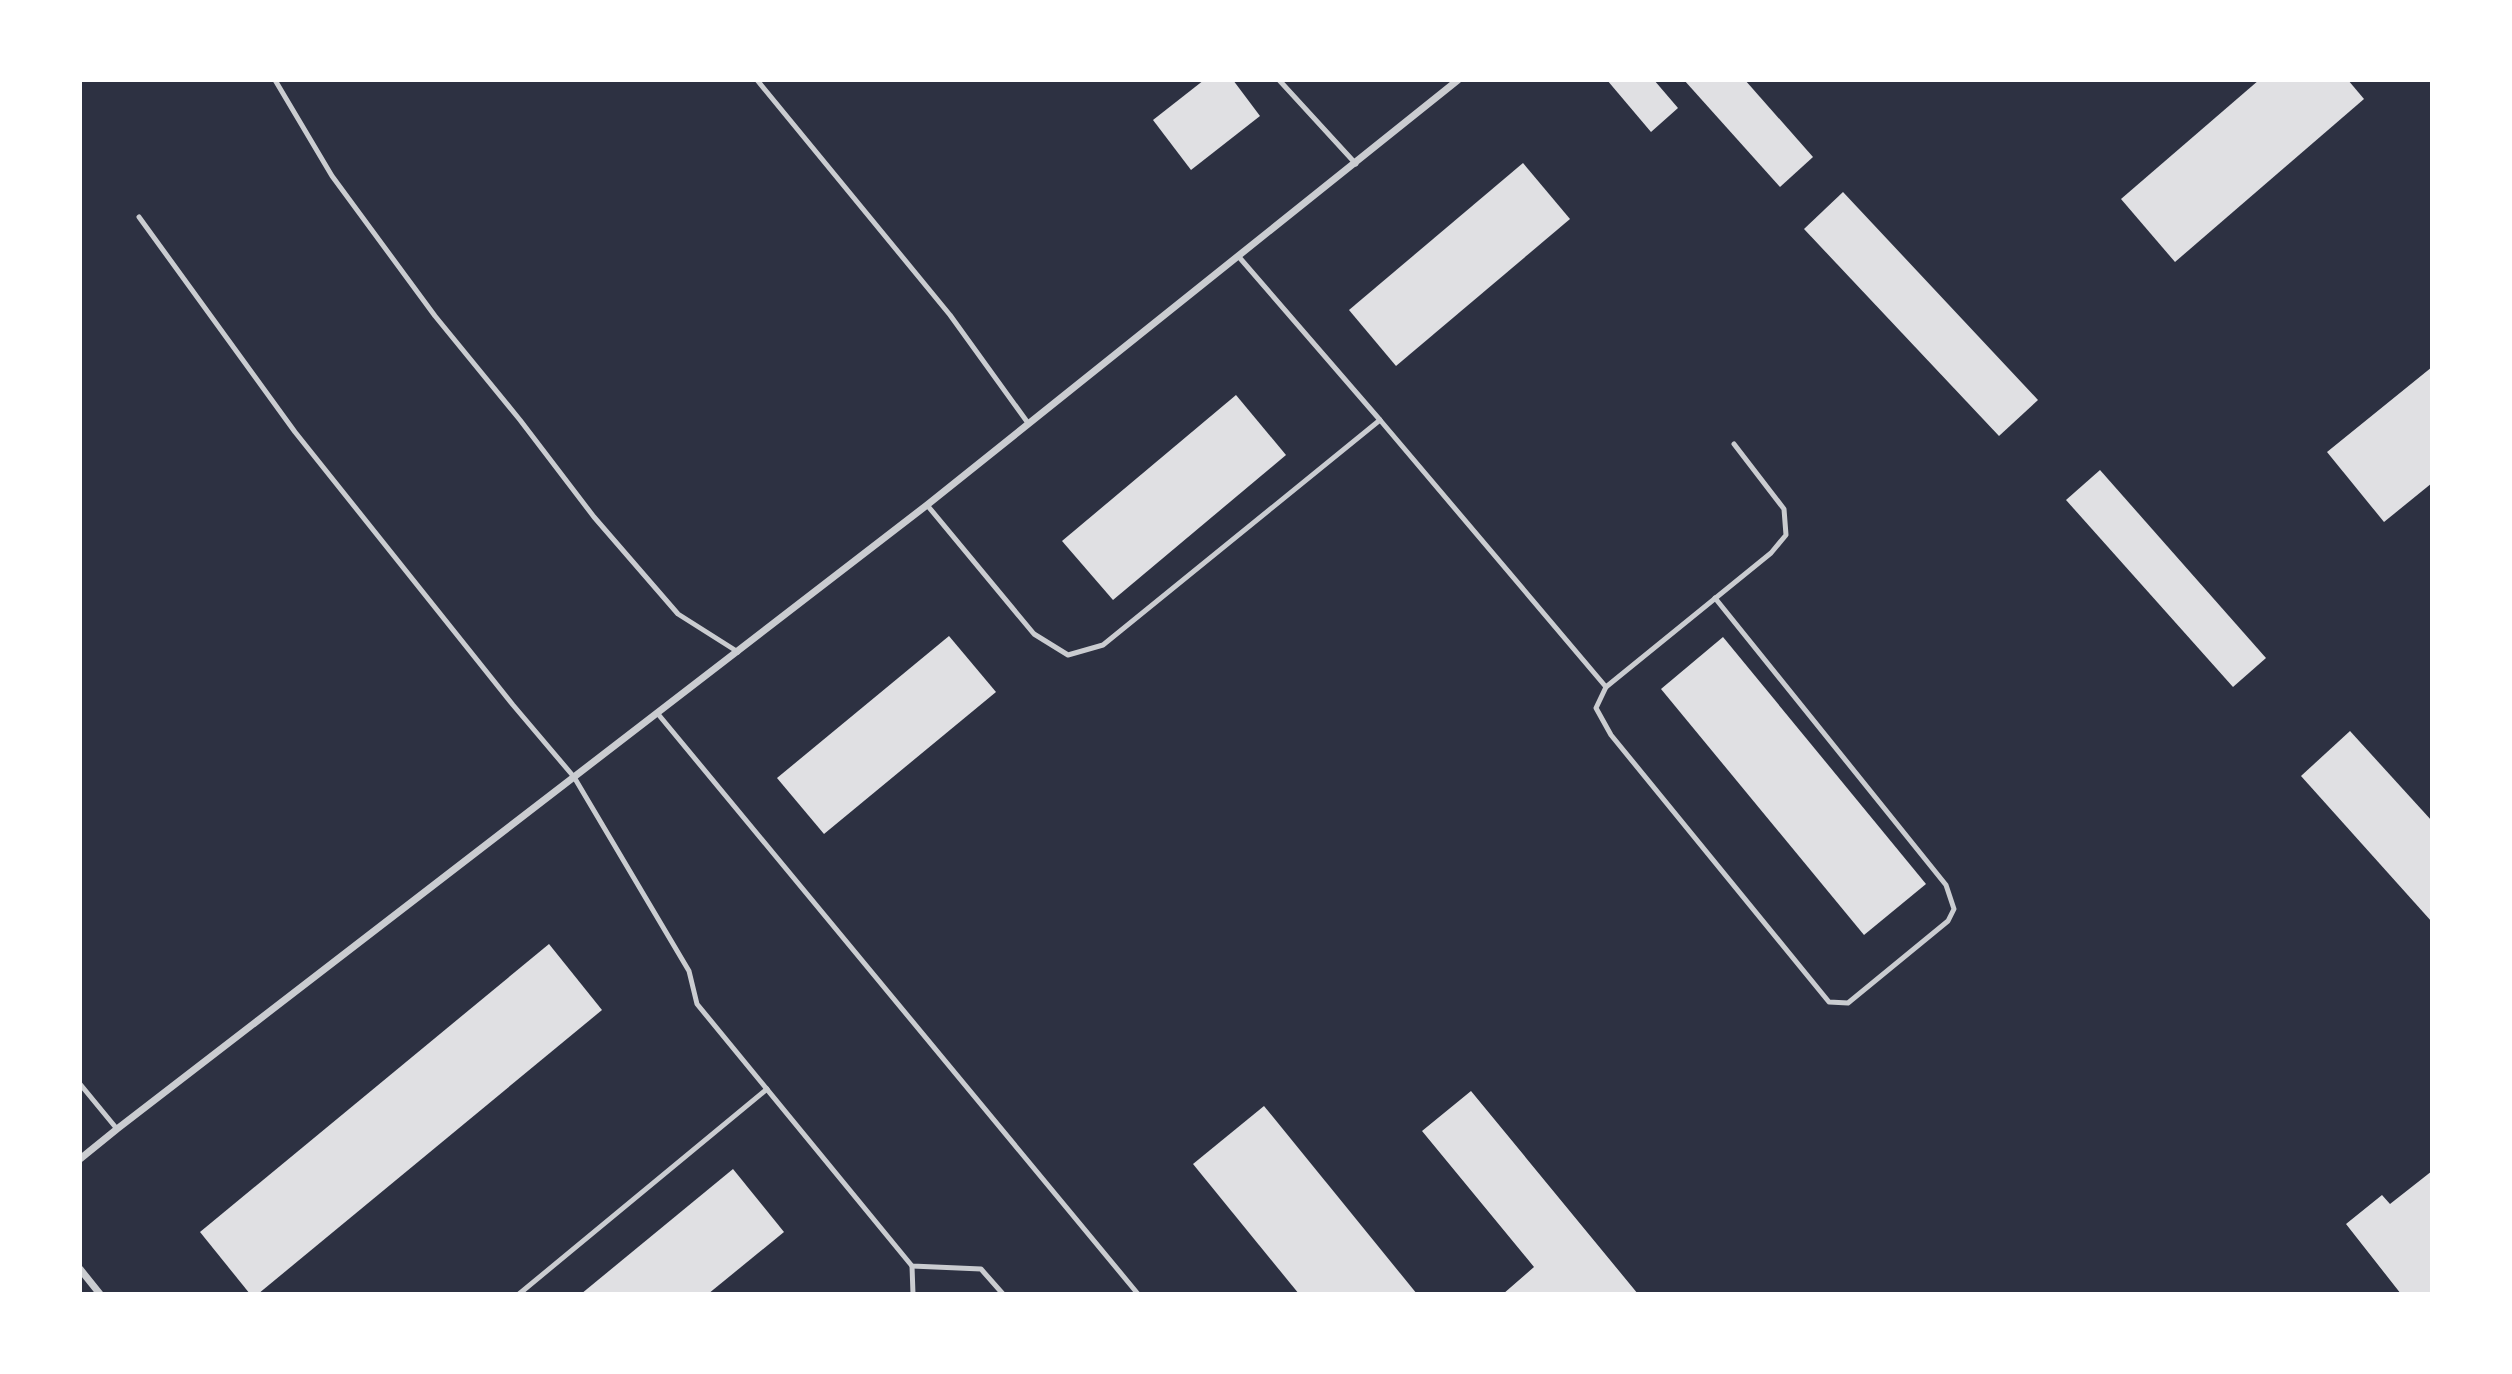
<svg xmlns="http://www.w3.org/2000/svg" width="2512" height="1374" font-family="'Open Sans',sans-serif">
	<rect width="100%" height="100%" fill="#2d3142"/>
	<g fill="#e0e0e3">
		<polygon points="1204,80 1233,80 1260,116 1191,170 1153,120"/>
		<polygon points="1607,80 1654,80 1678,108 1651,132"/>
		<polygon points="1684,80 1745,80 1813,157 1780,187"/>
		<polygon points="2259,80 2348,80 2364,99 2175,262 2121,199"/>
		<polygon points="1523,163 1570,219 1396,366 1349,310"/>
		<polygon points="1843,192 2038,400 1999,436 1804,229"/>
		<polygon points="2432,367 2432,483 2384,522 2327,452"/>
		<polygon points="1236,395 1286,455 1113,600 1062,541"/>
		<polygon points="2100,470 2266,658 2233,687 2066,500"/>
		<polygon points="949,636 996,692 824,834 777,778"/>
		<polygon points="1723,637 1926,884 1864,935 1661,689"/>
		<polygon points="2350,731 2432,821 2432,922 2301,776"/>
		<polygon points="549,944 602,1010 258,1294 250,1294 200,1232"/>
		<polygon points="1471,1091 1638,1294 1503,1294 1534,1267 1422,1131"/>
		<polygon points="1264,1106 1417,1294 1299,1294 1193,1164"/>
		<polygon points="733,1169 784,1232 708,1294 581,1294"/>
		<polygon points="2432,1171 2432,1294 2401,1294 2346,1224 2382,1195 2390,1204"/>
	</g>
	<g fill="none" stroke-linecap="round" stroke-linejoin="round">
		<g stroke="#caccd0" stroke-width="5">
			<polyline points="275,80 332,176 435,316 520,420 594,517 678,614 738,652"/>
			<polyline points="757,80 950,315 1028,423"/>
			<polyline points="1279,80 1356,164"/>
			<polyline points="139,217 295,432 513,705 574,777 689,971 697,1004 912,1266 981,1269 1003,1294"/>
			<polyline points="1380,420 1606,687 1596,708 1611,735 1829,1002 1848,1003 1948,921 1954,909 1946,885 1715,598"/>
			<polyline points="927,505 1034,634 1068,655 1103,645 1380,420 1239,257"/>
			<polyline points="1606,687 1771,553 1786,535 1784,509 1734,444"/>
			<polyline points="658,714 1138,1294"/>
			<polyline points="80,1084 117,1129"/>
			<polyline points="912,1266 913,1294"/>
			<polyline points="519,1294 767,1089"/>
		</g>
		<g stroke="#caccd0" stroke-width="7">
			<polyline points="80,1159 117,1129 927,505 1458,80"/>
			<polyline points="80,1269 100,1294"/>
		</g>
	</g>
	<rect width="2512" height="1374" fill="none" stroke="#ffffff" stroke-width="164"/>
</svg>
